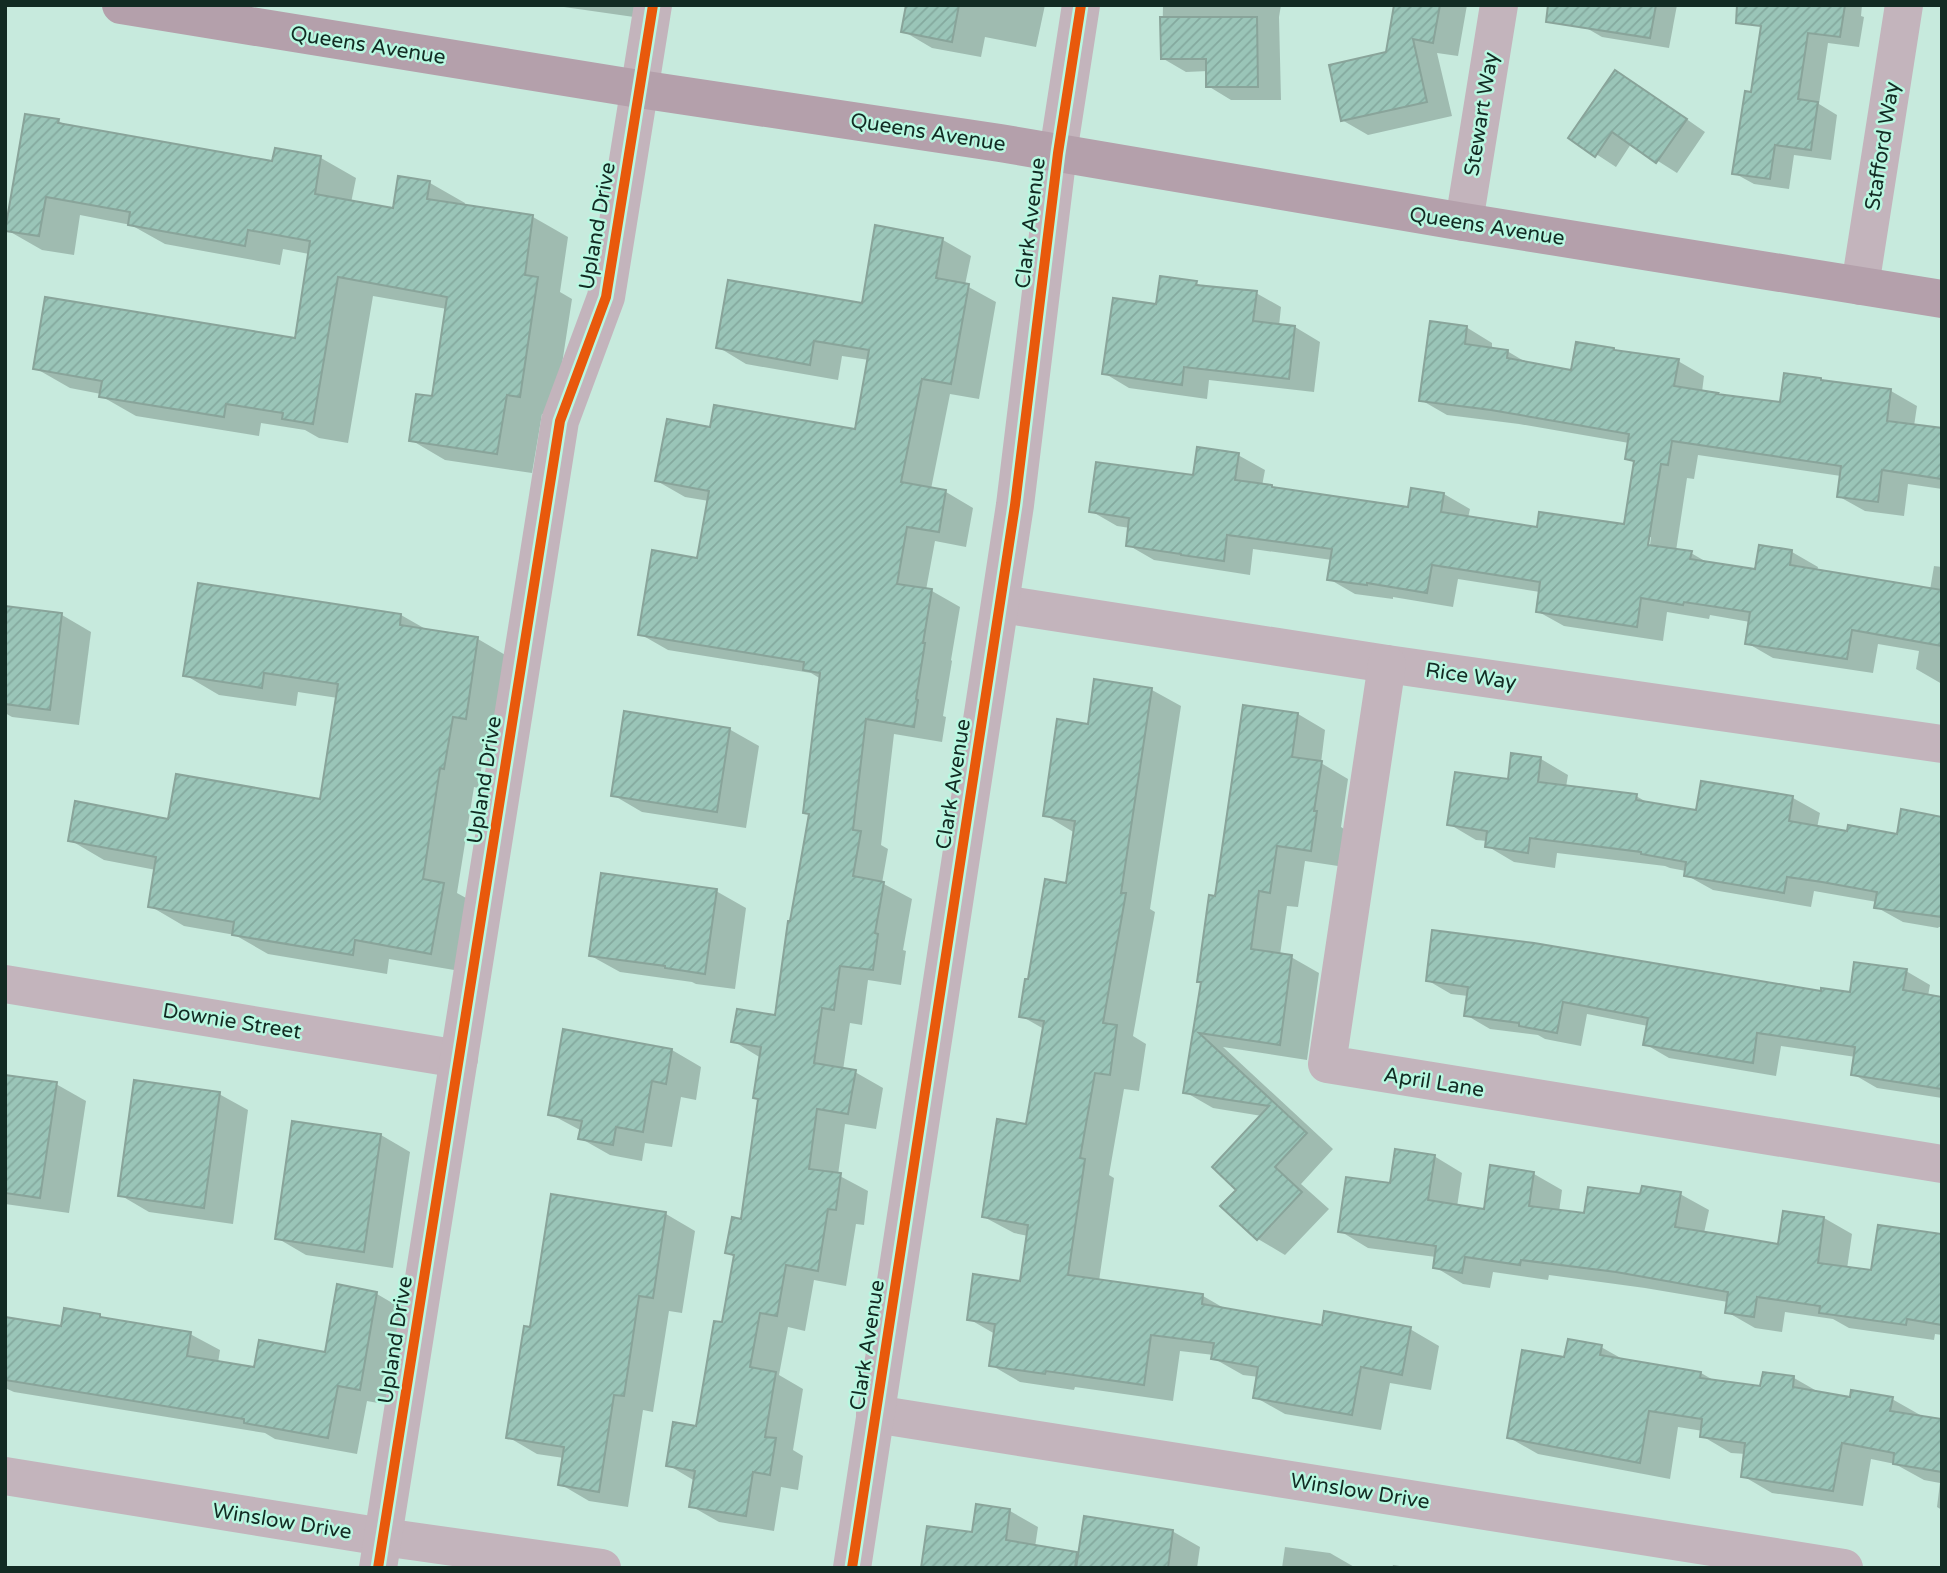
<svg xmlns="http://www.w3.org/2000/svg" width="1947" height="1573" font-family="'Varela Round',sans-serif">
	<defs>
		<pattern id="building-hatch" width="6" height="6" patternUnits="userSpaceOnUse" patternTransform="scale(1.75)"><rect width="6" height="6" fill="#9ac5b8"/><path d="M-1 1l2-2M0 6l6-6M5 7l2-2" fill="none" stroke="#84a99e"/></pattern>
	</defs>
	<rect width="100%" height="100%" fill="#c7eadd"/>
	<g fill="#0003" fill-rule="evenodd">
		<polygon points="550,5 635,5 634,17"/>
		<polygon points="908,5 1045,5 1036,47 985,37 981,57 932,48 903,31"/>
		<polygon points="1163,5 1281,5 1279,17 1281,100 1231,100 1208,86 1208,71 1186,72 1162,58"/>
		<polygon points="1396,5 1467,5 1458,56 1437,53 1452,116 1368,135 1342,120 1388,53"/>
		<polygon points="1586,5 1677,5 1669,48 1602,37 1583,26"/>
		<polygon points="1765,5 1862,5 1861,16 1864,17 1859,47 1828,43 1819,104 1837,115 1831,160 1794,155 1789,189 1754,184 1734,173 1753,94"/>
		<polygon points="1615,72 1635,83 1705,132 1677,173 1631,144 1616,167 1570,137"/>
		<polygon points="58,121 68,126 274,163 276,150 321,158 356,178 351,203 395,210 400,178 430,183 465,203 464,207 533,217 568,237 560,292 572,299 554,416 542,414 532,473 445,460 411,440 433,398 447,309 373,296 348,443 319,438 305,430 261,423 259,436 136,416 101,396 101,394 70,388 35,368 297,340 309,254 283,249 280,265 165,244 131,225 80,215 74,255 42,250 7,230"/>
		<polygon points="876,227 943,240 971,256 965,285 996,302 979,399 950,394 931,489 946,492 973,508 966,547 935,541 926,590 932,591 960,607 951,660 952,661 943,716 946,717 942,742 894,734 881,845 888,849 882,883 912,899 903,950 906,951 901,985 868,980 862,1025 850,1023 843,1070 855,1072 883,1088 876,1129 845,1124 838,1175 868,1191 864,1225 856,1224 846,1286 814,1280 805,1331 788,1327 779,1375 803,1389 793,1450 803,1456 798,1490 781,1487 774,1531 719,1522 691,1506 695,1481 668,1465 697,1428 724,1324 735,1257 727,1252 743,1221 760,1100 761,1058 733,1041 777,1017 811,816 805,812 821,679 811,673 668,650 640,634 698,560 709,501 685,497 657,481 711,429 857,431 869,360 842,356 838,380 746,364 718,347 863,305"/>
		<polygon points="1196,283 1204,287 1256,293 1281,307 1279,326 1295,327 1320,342 1314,392 1209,380 1207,399 1129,388 1104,373 1157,306"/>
		<path d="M1466,327L1492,343V349L1507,351L1529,364L1572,372L1678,361L1704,376L1702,392L1782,404L1825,383L1891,391L1917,406L1914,426L1942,429V489L1908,484L1904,516L1865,511L1838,496L1841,476L1698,455L1694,479L1687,478L1676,551L1691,553L1710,564L1757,571L1761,547L1792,552L1818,567L1817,571L1930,590L1934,566L1942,567V684L1916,669L1919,651L1878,644L1873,673L1773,658L1747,643L1750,622L1710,615L1709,619L1667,612L1663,641L1564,626L1537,611L1540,592L1458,579L1453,607L1393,597V599L1355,594L1329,579L1332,560L1253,549L1250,575L1154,560L1128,545L1130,528L1117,526L1091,511L1194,477L1238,455L1265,470L1262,486L1277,490L1410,509L1444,494L1470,509L1468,518L1538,529L1626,526L1635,463L1627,458L1629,443L1519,424L1447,415L1421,400ZM1648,537H1651L1649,554L1645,553Z"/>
		<polygon points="5,608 62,615 91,632 79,725 12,717 5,713"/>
		<polygon points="401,615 429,631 478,639 512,659 500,737 487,735 478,788 474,787 457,893 477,904 466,972 389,959 387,974 268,954 235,935 184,926 150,906 156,870 104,860 70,840 170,821 321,801 338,698 298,692 296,706 219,695 185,675"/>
		<polygon points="1152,690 1181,706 1150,909 1155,912 1133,1036 1146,1044 1139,1091 1124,1089 1109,1175 1114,1178 1099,1281 1203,1296 1229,1311 1323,1327 1410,1329 1439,1346 1431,1390 1390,1383 1381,1430 1285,1414 1255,1397 1259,1377 1243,1375 1213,1358 1214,1355 1180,1351 1173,1401 1075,1387 1074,1390 1020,1382 991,1365 995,1334 969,1319 1021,1283 1028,1236 1014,1233 984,1217 1028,1126 1044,1029 1021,1016 1029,981 1068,885 1075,833 1045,815 1090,725"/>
		<polygon points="1298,714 1325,730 1321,763 1348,779 1341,827 1344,829 1338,866 1305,861 1298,907 1287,906 1280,955 1291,957 1319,973 1307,1060 1223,1047 1333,1149 1301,1184 1329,1209 1285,1255 1258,1239 1223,1206 1238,1189 1262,1116 1213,1108 1185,1092 1202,983 1198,981 1216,898"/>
		<polygon points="729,729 759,746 746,828 642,812 613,795"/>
		<polygon points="1541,759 1568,775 1566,787 1636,796 1650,804 1697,812 1760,792 1793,798 1820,813 1817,828 1848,833 1898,836 1942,818 1942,927 1939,927 1938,928 1903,922 1876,907 1877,902 1814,891 1811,907 1713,890 1686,875 1686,871 1670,868 1665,866 1557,853 1555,868 1514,862 1487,846 1487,841 1476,840 1449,824"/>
		<polygon points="716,891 746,908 735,989 696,984 692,982 620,972 591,956"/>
		<polygon points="1906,971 1930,985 1928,996 1942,999 1942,1098 1877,1088 1853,1074 1856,1057 1781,1046 1776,1076 1669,1058 1645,1044 1648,1026 1587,1014 1581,1046 1545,1039 1538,1035 1490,1029 1466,1015 1468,996 1451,994 1427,980 1851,994"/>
		<polygon points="565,1032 672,1050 701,1067 696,1100 681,1097 672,1147 645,1143 642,1161 610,1155 580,1138 582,1131 550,1114"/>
		<polygon points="5,1076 56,1084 86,1101 69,1213 5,1204"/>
		<polygon points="219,1094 248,1110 233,1224 149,1212 120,1195"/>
		<polygon points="381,1135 410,1152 393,1268 306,1255 277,1238"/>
		<polygon points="1434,1156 1462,1173 1457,1207 1485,1211 1492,1167 1534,1174 1562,1190 1559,1212 1585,1215 1642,1196 1680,1194 1709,1210 1704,1233 1780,1246 1824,1218 1852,1234 1847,1269 1873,1272 1934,1235 1935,1233 1942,1234 1942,1335 1935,1334 1934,1340 1849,1328 1833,1319 1785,1312 1782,1332 1755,1328 1727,1312 1728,1302 1645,1288 1549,1275 1548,1280 1493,1272 1490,1288 1463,1284 1435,1267 1436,1257 1368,1248 1340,1231 1392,1185"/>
		<polygon points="666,1214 695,1231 682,1313 669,1311 653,1412 643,1410 628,1507 589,1501 560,1484 564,1458 537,1454 508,1437 531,1329"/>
		<polygon points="338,1287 377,1294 406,1311 389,1405 367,1401 357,1454 275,1439 265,1433 14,1392 5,1388 5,1319 62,1328 100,1316 107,1320 190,1334 220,1350 218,1363 255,1368 326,1354"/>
		<polygon points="1601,1347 1626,1361 1701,1373 1715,1381 1762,1388 1794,1378 1822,1394 1852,1399 1892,1399 1922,1416 1921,1418 1942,1421 1942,1510 1937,1507 1940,1483 1924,1480 1895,1464 1871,1459 1863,1506 1772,1493 1743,1476 1746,1454 1731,1453 1702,1436 1703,1431 1678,1427 1670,1479 1538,1454 1508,1437 1566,1359"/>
		<polygon points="1010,1511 1038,1527 1035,1547 1079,1554 1172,1531 1200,1547 1197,1568 923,1568"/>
		<polygon points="1285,1547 1330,1553 1356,1568 1282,1568"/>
		<polygon points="1393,1565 1413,1568 1392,1568"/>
	</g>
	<g fill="url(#building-hatch)" stroke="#89a49a" stroke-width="2">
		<polygon points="906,5 959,5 952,42 901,32"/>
		<polygon points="1394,5 1440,5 1433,43 1413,39 1427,102 1341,121 1329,65 1386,52"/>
		<polygon points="1548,5 1656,5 1650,38 1546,22"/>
		<polygon points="1737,5 1845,5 1840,37 1808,33 1798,99 1818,102 1811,150 1775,145 1770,179 1732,174 1745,91 1751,92 1761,26 1736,23"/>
		<polygon points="1160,17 1257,17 1258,87 1206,87 1206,59 1161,59"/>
		<polygon points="1615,70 1687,119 1656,163 1612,132 1595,157 1568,138"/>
		<polygon points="25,114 59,119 58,123 272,161 275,148 321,156 315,194 393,208 398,176 430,181 427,199 533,215 525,275 538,277 520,397 507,395 497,454 409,441 416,394 432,396 447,297 338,277 313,424 282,419 283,413 226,404 224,417 99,397 102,381 33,369 45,297 295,338 310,241 248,230 245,246 128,225 130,212 46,197 39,236 5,231"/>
		<polygon points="875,225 943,238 936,278 969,284 951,384 922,379 901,482 946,490 939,532 907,527 897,584 932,589 923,643 925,643 916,699 918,700 914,727 866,719 853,830 861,831 853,876 884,882 875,933 878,934 873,970 840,966 834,1010 822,1008 814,1063 856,1070 848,1114 817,1109 809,1169 841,1173 836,1210 828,1209 818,1271 786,1265 777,1316 760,1313 750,1367 776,1372 765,1437 776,1438 770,1475 753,1472 746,1516 689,1507 695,1471 666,1466 673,1422 696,1426 714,1321 722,1322 734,1255 725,1253 732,1217 741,1219 758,1099 753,1098 761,1047 731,1042 737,1009 775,1015 788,921 790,921 809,814 803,813 820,673 803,670 804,662 638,635 652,550 697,558 709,491 655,481 667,419 710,427 714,405 855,429 869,350 814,341 810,365 716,348 728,280 862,303"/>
		<polygon points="1160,276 1197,281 1196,285 1257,291 1253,321 1295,326 1289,379 1184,367 1182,385 1102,374 1113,298 1156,304"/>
		<polygon points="1430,321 1467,326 1465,344 1508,350 1507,358 1571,370 1576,342 1614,348 1614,350 1679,359 1674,386 1718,393 1717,394 1780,402 1784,373 1821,378 1821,380 1891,389 1887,421 1942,428 1942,479 1882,470 1878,502 1837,497 1841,466 1672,441 1668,465 1661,464 1648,545 1692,551 1690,559 1755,569 1759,545 1792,550 1790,565 1942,590 1942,646 1852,630 1847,659 1745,644 1750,612 1684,602 1683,605 1641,598 1637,627 1536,612 1540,582 1432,565 1427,593 1367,583 1367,585 1327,580 1332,549 1227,535 1224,561 1181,555 1181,554 1126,546 1129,518 1089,512 1096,462 1193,475 1197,447 1239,453 1235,480 1272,485 1272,487 1408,507 1411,488 1444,493 1441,512 1537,527 1539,512 1624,524 1634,461 1625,459 1629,434 1491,410 1419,401"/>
		<polygon points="198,583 401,614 400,625 478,637 466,719 453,717 444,769 440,768 423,879 444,883 431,954 355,940 353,955 232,935 234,922 148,907 156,857 68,841 75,801 168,819 176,774 320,799 338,684 264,673 262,688 183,676"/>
		<polygon points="5,606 62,613 50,710 5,704"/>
		<polygon points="1094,679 1152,688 1121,893 1126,893 1103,1023 1117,1025 1110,1075 1095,1073 1080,1158 1085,1159 1068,1275 1203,1294 1202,1304 1322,1325 1324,1311 1411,1327 1402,1375 1361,1367 1352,1415 1253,1398 1258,1367 1211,1359 1214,1343 1151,1335 1144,1385 1046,1371 1045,1374 989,1366 995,1324 967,1320 973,1274 1020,1281 1028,1225 982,1217 997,1119 1026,1124 1044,1021 1019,1017 1025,979 1028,979 1045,879 1066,883 1075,821 1043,816 1057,719 1088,724"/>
		<polygon points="1243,705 1298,713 1292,757 1322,761 1314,811 1317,811 1311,851 1277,846 1270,893 1259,891 1251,949 1292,955 1280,1045 1199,1033 1307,1133 1275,1167 1302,1192 1257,1240 1220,1206 1236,1190 1212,1167 1269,1106 1183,1093 1201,982 1197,982 1209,895 1215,896"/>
		<polygon points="624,711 730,728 717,812 611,796"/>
		<polygon points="1511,753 1541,757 1538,782 1637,794 1636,800 1696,810 1701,781 1793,796 1789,821 1847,831 1848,825 1897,834 1901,809 1942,817 1942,917 1874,908 1877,892 1822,882 1787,877 1784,893 1684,876 1686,862 1641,854 1641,852 1530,838 1528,853 1485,847 1487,831 1447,825 1455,772 1508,779"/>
		<polygon points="601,873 717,889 705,974 665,968 665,966 589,956"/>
		<polygon points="1432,930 1534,943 1821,991 1821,988 1850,992 1854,962 1907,969 1903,990 1942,997 1942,1089 1851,1075 1855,1047 1757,1033 1753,1063 1643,1045 1648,1018 1563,1002 1557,1033 1519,1026 1519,1023 1464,1016 1468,987 1426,981"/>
		<polygon points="563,1029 672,1049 666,1084 652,1081 643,1132 616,1127 613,1145 578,1139 582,1121 548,1115"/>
		<polygon points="5,1075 57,1082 40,1198 5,1193"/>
		<polygon points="134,1080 220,1092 204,1208 118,1196"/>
		<polygon points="292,1121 381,1134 364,1252 275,1239"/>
		<polygon points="1395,1149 1435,1155 1428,1200 1484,1209 1490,1165 1534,1172 1529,1206 1584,1213 1588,1187 1640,1194 1642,1186 1681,1192 1675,1227 1749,1239 1778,1244 1783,1211 1824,1217 1818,1263 1871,1270 1878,1225 1942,1234 1942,1325 1907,1319 1906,1325 1819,1313 1820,1306 1757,1297 1754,1317 1725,1313 1728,1292 1616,1272 1521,1260 1520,1265 1465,1257 1462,1273 1433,1268 1436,1246 1338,1232 1346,1177 1390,1183"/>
		<polygon points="551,1194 666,1212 653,1298 639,1296 624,1396 614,1395 599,1492 558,1485 564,1447 506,1438 524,1326 530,1327"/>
		<polygon points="337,1284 377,1292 360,1390 338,1386 328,1438 244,1423 244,1419 5,1380 5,1317 61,1326 64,1308 100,1314 100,1317 191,1332 187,1356 254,1367 259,1340 325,1352"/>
		<polygon points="1568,1339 1602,1345 1600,1355 1701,1372 1700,1378 1760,1386 1763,1372 1794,1376 1793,1387 1850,1397 1851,1390 1893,1397 1890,1411 1942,1419 1942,1472 1893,1464 1894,1453 1842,1443 1833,1491 1741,1477 1745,1443 1700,1437 1702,1419 1649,1411 1640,1463 1507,1438 1522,1350 1564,1357"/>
		<polygon points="976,1504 1010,1509 1006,1540 1077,1552 1075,1568 921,1568 927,1526 972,1532"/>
		<polygon points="1084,1516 1173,1530 1168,1568 1076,1568"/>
	</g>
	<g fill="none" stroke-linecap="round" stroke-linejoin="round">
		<g stroke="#c3b4bc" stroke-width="38">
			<polyline points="1464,222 1499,5"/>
			<polyline points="1860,286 1904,5"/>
			<polyline points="1001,604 1387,664 1942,744"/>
			<polyline points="1387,664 1327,1064 1942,1164"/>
			<polyline points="5,984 459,1059"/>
			<polyline points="875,1414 1844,1568"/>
			<polyline points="5,1476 383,1537 602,1568"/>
			<polyline points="378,1568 560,421 606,297 653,5"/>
			<polyline points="852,1568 1015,505 1058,153 1081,5"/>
		</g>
		<polyline stroke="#b4a0ab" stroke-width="38" points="121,5 639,89 1000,143 1464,222 1942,299"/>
		<defs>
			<g id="cycleway">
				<polyline points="378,1568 560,421 606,297 653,5"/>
				<polyline points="852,1568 1015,505 1058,153 1081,5"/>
			</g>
		</defs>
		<use href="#cycleway" stroke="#b9f8e1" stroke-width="15"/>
		<use href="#cycleway" stroke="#e8590c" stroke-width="10"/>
	</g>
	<g text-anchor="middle" stroke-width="5" stroke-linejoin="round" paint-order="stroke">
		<g font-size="21" fill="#122b23" stroke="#b9f8e1">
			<text transform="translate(368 45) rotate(9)" y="7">Queens Avenue</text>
			<text transform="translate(1481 114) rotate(-81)" y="7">Stewart Way</text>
			<text transform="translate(928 132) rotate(9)" y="7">Queens Avenue</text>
			<text transform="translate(1882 146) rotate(-81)" y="7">Stafford Way</text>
			<text transform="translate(1030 223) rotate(-83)" y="7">Clark Avenue</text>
			<text transform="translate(597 226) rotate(-80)" y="7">Upland Drive</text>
			<text transform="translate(1487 226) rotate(9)" y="7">Queens Avenue</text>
			<text transform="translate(1471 676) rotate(8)" y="7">Rice Way</text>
			<text transform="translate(484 780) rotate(-81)" y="7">Upland Drive</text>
			<text transform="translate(953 784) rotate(-81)" y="7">Clark Avenue</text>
			<text transform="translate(232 1021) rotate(9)" y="7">Downie Street</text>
			<text transform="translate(1434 1082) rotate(9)" y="7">April Lane</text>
			<text transform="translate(395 1340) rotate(-81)" y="7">Upland Drive</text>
			<text transform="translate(867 1345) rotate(-81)" y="7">Clark Avenue</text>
			<text transform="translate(1360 1491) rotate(9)" y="7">Winslow Drive</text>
			<text transform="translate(282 1521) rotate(9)" y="7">Winslow Drive</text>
		</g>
	</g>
	<rect width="1947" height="1573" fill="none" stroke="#122b23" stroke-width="14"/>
</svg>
